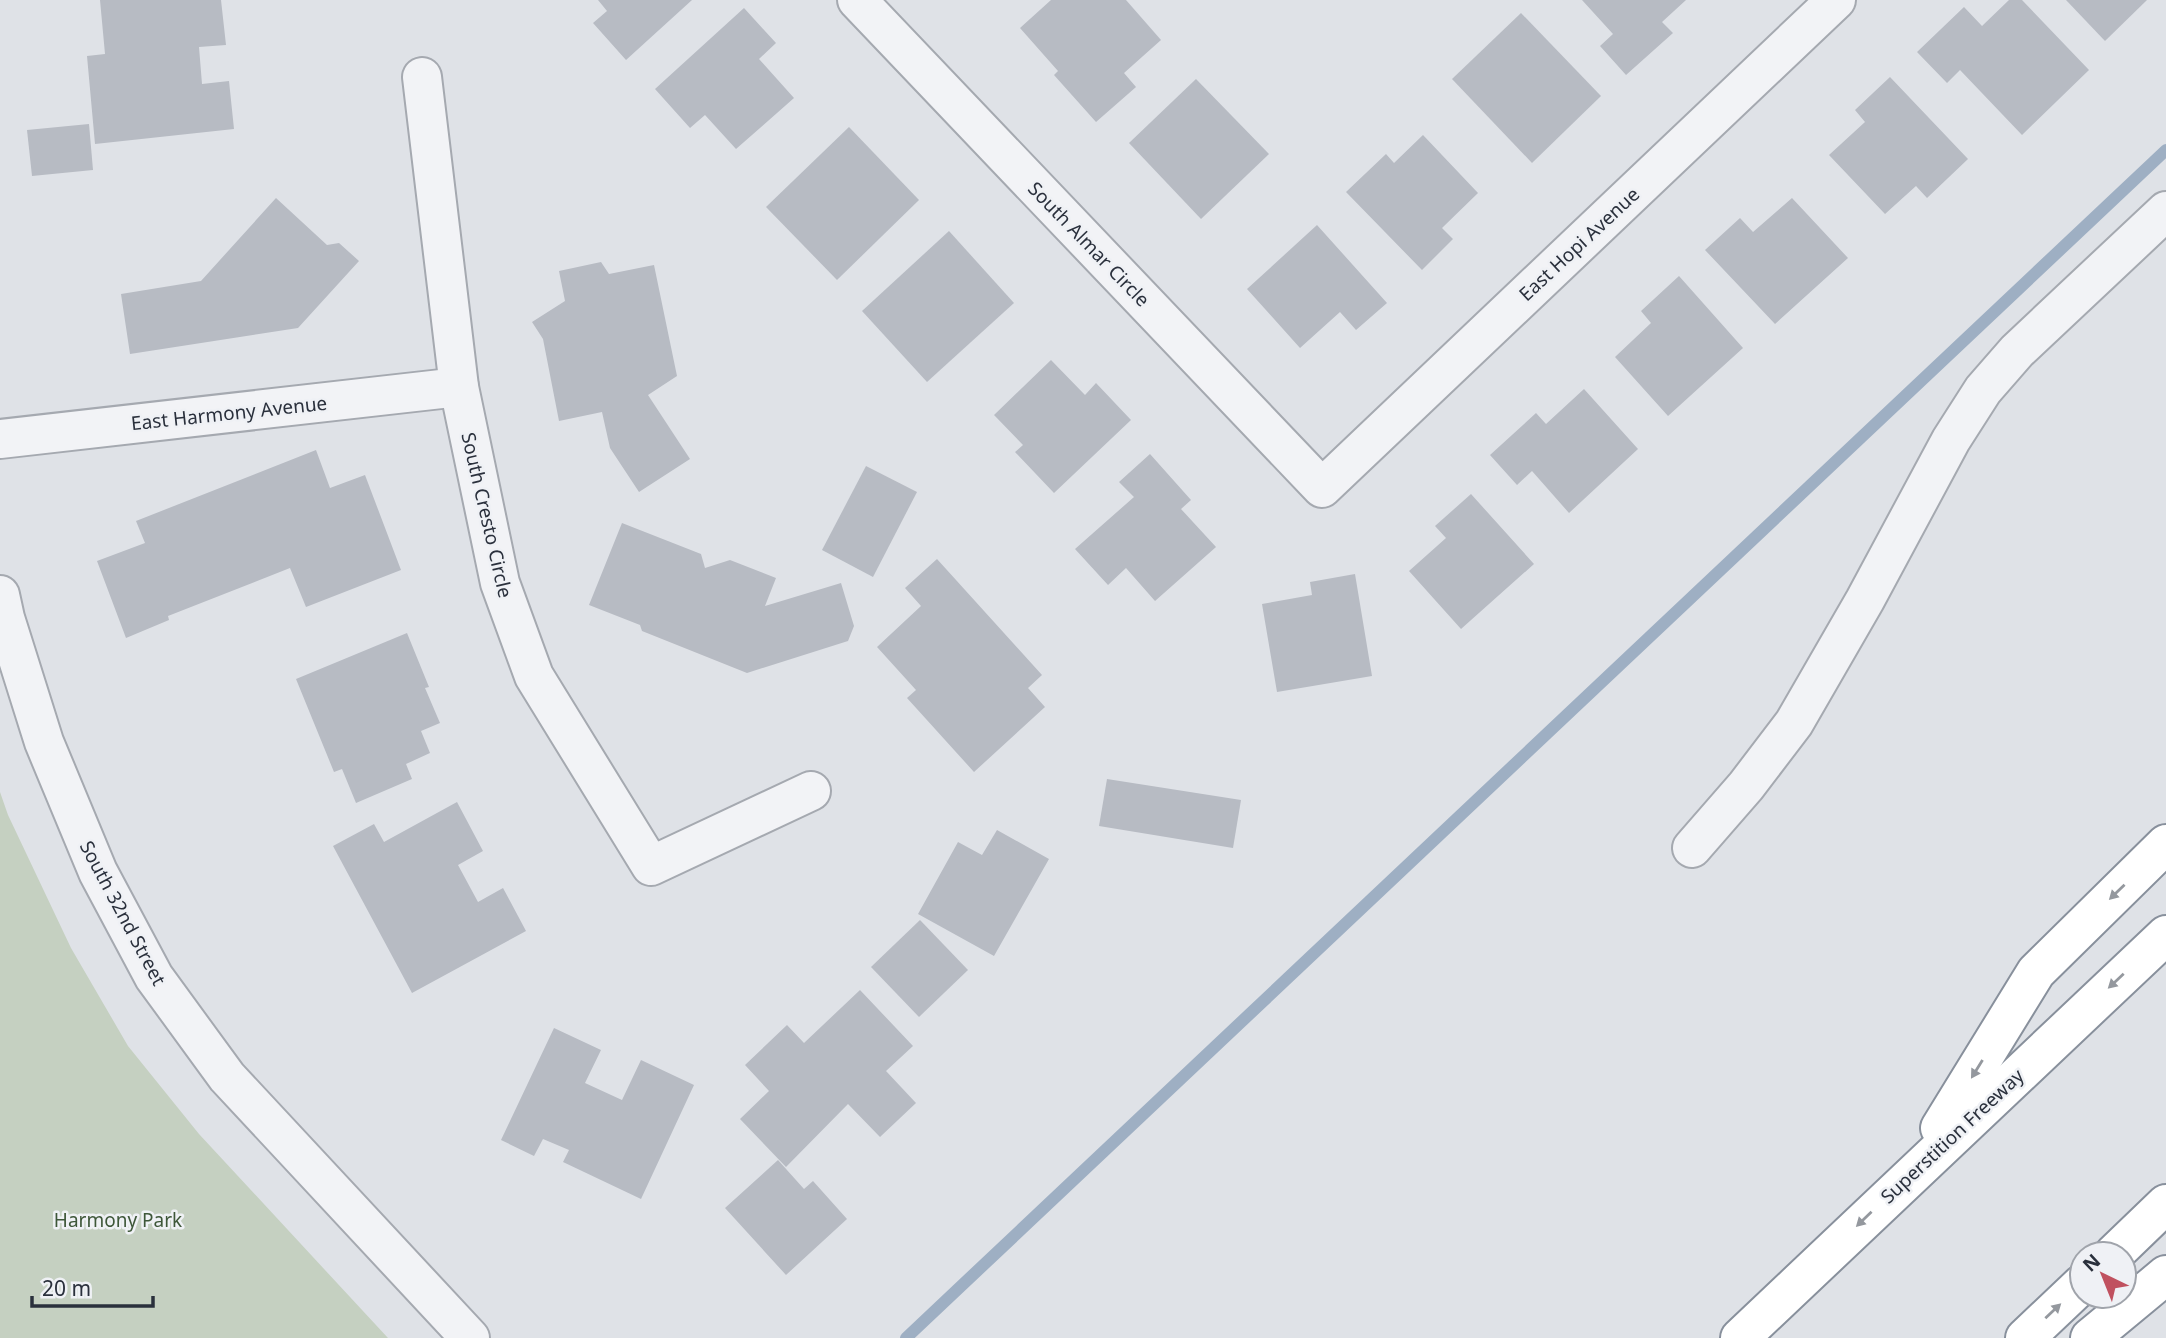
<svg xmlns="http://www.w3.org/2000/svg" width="2166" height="1338" font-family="'Noto Sans',sans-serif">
	<rect width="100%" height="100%" fill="#dfe2e7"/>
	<polygon fill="#c5d0c1" points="0,792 8,815 71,948 128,1046 199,1134 388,1338 0,1338"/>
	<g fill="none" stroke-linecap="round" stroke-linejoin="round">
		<polyline stroke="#9eafc3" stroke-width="12" points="906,1338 2166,150"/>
	</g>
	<g fill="#b7bbc3">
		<polygon points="100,0 221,0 226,45 199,47 202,84 229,81 234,129 95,144 87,56 105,54"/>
		<polygon points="598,0 692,0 626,60 593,23 607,11"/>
		<polygon points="1051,0 1126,0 1161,40 1124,73 1136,87 1096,122 1054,75 1058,71 1020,28"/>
		<polygon points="1582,0 1686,0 1662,22 1673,33 1626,75 1600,46 1613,34"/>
		<polygon points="2009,0 2022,0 2089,70 2022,135 1960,70 1947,83 1917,52 1964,7 1982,26"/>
		<polygon points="2066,0 2147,0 2105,41"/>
		<polygon points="744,8 776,43 759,59 794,98 736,149 705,115 690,128 655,89"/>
		<polygon points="1521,13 1601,96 1532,163 1452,79"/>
		<polygon points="1890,77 1968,159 1927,198 1916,186 1885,214 1829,155 1865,122 1855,110"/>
		<polygon points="1196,79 1269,154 1201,219 1129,143"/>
		<polygon points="89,124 93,170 32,176 27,130"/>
		<polygon points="849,127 919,200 837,280 766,207"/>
		<polygon points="1423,135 1478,193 1442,228 1453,239 1422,270 1346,192 1386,154 1394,163"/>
		<polygon points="276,198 327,245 339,243 359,261 298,328 130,354 121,294 201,281"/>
		<polygon points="1792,198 1848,258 1775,324 1705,250 1740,218 1753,232"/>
		<polygon points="1317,225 1387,303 1356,330 1340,312 1300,348 1247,289"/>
		<polygon points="949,231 1014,303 927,382 862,311"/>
		<polygon points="601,262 609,274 654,265 677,376 648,395 690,459 639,492 610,448 602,412 559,421 543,339 532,322 565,301 559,271"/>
		<polygon points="1679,276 1743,348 1668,416 1615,357 1651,323 1641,311"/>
		<polygon points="1051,360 1085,395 1096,383 1131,420 1054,493 1015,452 1023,445 994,415"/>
		<polygon points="1584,389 1638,449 1569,513 1532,471 1517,485 1490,455 1536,413 1546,424"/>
		<polygon points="316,450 330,488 365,475 401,570 306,607 290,568 168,616 169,620 126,638 97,561 145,543 136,521"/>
		<polygon points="1150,454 1191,500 1181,509 1216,547 1155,601 1126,568 1108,585 1075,549 1134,497 1119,482"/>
		<polygon points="866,466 917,492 873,577 822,550"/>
		<polygon points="1471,494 1534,564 1461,629 1409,571 1446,538 1435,526"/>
		<polygon points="622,523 701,554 705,568 730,560 776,578 765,606 841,583 854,626 848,641 747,673 642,631 640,625 589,605"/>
		<polygon points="937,559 1042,675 1028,688 1045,707 974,772 907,698 916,690 877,647 921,606 905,588"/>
		<polygon points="1355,574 1372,676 1277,692 1262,604 1312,595 1310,582"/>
		<polygon points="407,633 429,687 425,688 440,723 421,731 430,753 406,764 412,779 356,803 342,769 334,772 296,679"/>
		<polygon points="1107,779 1241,800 1233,848 1099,826"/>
		<polygon points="457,802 483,851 458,865 478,902 503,888 526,931 412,993 333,846 374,824 384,842"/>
		<polygon points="997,830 1049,859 994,956 918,914 958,842 982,855"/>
		<polygon points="920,920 968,970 919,1017 871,967"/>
		<polygon points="860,990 913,1046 886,1071 916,1103 880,1137 848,1104 786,1167 740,1119 769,1091 745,1065 787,1025 804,1043"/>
		<polygon points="554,1028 601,1050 585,1083 622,1100 641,1060 694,1085 641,1199 563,1162 569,1150 543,1139 534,1156 501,1140"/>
		<polygon points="778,1160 804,1189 813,1181 847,1219 786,1275 725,1208"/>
	</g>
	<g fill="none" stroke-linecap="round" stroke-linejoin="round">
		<defs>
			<g id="minor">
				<polyline points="857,0 1322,488 1836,0"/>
				<polyline points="422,77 459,387 500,583 534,676 651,866 811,791"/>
				<polyline points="0,439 459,387"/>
				<polyline points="0,595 5,618 44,742 98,872 154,977 227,1077 470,1338"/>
				<polyline points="1692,848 1746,786 1794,723 1865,600 1951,440 1983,390 2017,351 2166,211"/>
			</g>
			<g id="highway">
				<polyline points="1940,1128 2036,972 2166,844"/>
				<polyline points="2114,1254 2166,1204"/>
				<polyline points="1740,1338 2166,935"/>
				<polyline points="2025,1338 2082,1284"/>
				<polyline points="2090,1338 2166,1275"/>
			</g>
		</defs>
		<use href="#minor" stroke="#a5a9b0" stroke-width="42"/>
		<use href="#highway" stroke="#88909c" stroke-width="42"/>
		<use href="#minor" stroke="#f2f3f6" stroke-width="38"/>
		<use href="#highway" stroke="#fff" stroke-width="38"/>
	</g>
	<defs><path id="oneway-solid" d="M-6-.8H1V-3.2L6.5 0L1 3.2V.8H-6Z" transform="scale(1.75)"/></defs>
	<g fill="#94989e">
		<use href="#oneway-solid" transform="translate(2117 892) rotate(136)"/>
		<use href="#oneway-solid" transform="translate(2116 981) rotate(137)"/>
		<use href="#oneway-solid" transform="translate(1977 1069) rotate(122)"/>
		<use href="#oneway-solid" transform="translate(1864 1219) rotate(136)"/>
		<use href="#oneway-solid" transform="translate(2053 1311) rotate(-43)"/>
	</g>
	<g text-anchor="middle" stroke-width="5" stroke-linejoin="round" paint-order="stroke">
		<g font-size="19" fill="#2a303c" stroke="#eff1f5">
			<text transform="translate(1089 244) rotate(46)" y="7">South Almar Circle</text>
			<text transform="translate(1579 244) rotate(-43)" y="7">East Hopi Avenue</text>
			<text transform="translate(229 413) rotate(-6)" y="7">East Harmony Avenue</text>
			<text transform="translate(487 515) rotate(77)" y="7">South Cresto Circle</text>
			<text transform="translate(123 913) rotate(62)" y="7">South 32nd Street</text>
			<text transform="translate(1952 1136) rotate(-43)" y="7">Superstition Freeway</text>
		</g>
		<g font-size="19" fill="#3e5739" stroke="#eff1f5">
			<text x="118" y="1227">Harmony Park</text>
		</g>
	</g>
	<g transform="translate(2103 1275) rotate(317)"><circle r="33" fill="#eff1f5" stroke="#a0a4ab" stroke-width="2"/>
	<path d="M0-5L12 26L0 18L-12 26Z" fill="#c0515f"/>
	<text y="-10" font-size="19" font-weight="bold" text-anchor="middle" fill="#2a303c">N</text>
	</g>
	<path d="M32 1296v10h121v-10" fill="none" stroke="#2a303c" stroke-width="3.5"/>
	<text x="42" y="1296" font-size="21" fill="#2a303c" stroke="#eff1f5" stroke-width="5" paint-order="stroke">20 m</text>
</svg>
